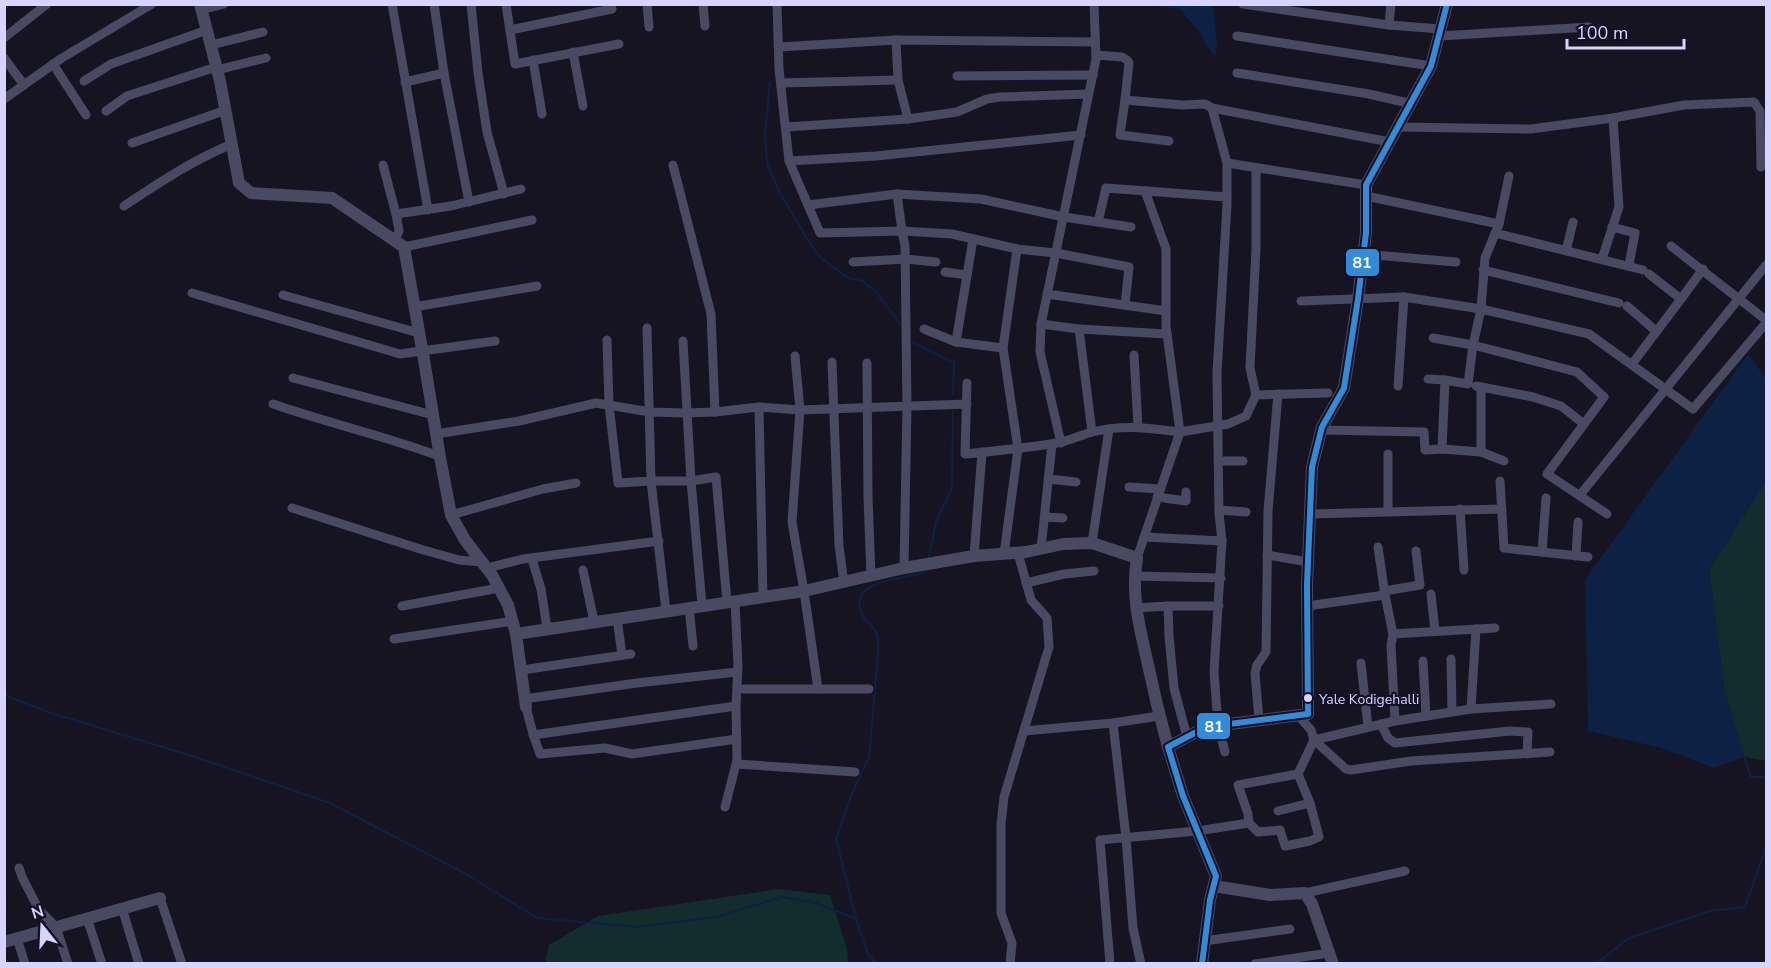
<svg xmlns="http://www.w3.org/2000/svg" width="1771" height="968" font-family="'Nunito Sans',sans-serif">
	<rect width="100%" height="100%" fill="#161421"/>
	<g fill="#132c2d">
		<polygon points="1766,481 1766,761 1744,757 1724,689 1709,569"/>
		<polygon points="779,889 830,895 847,949 848,963 545,963 549,945 598,916"/>
	</g>
	<g fill="#0d2144">
		<polygon points="1157,5 1213,5 1217,46 1215,58 1196,28 1181,10"/>
		<polygon points="1748,354 1766,379 1766,481 1709,569 1724,689 1744,757 1714,768 1662,748 1588,731 1585,580"/>
	</g>
	<g fill="none" stroke-linecap="round" stroke-linejoin="round">
		<g stroke="#0d2144" stroke-width="2">
			<polyline points="770,82 765,133 766,149 767,164 780,193 811,245 821,258 848,278 863,281 876,292 901,325"/>
			<polyline points="912,342 954,363 953,394"/>
			<polyline points="929,557 936,522 952,488 953,411"/>
			<polyline points="4,693 11,698 51,713 189,755 330,803 466,874 537,918 638,927 716,917 782,897 816,903 856,919"/>
			<polyline points="1744,757 1751,777 1766,777"/>
			<path d="M877,964L868,954L856,919L836,839L851,796L869,757L878,654C878,644 879,634 872,627C869,623 865,620 863,616C845,582 898,579 919,574L926,571"/>
			<polyline points="1596,964 1629,938 1710,911 1745,907 1766,847"/>
		</g>
		<g stroke="#4a4962" stroke-width="9">
			<polyline points="392,4 428,210"/>
			<polyline points="434,4 444,73 469,202"/>
			<polyline points="471,4 478,73 487,132 504,194"/>
			<polyline points="506,4 515,64 619,44"/>
			<polyline points="647,4 649,27"/>
			<polyline points="703,4 705,26"/>
			<polyline points="777,4 779,69 789,161 820,233 902,231 905,246 907,407 904,568"/>
			<polyline points="1243,4 1389,25 1440,29"/>
			<polyline points="201,10 224,4"/>
			<polyline points="1389,25 1391,4"/>
			<polyline points="510,30 612,9"/>
			<polyline points="1237,36 1431,66"/>
			<polyline points="1440,36 1589,27"/>
			<polyline points="4,38 47,4"/>
			<polyline points="211,45 263,32"/>
			<polyline points="779,47 896,40 1095,42"/>
			<polyline points="573,52 583,106"/>
			<polyline points="1096,55 1122,57 1127,60 1129,63 1125,100 1182,105 1205,104 1212,108 1390,142"/>
			<polyline points="4,58 24,85"/>
			<polyline points="533,60 542,114"/>
			<polyline points="53,64 86,115"/>
			<polyline points="217,70 266,58"/>
			<polyline points="1237,73 1369,94 1412,104"/>
			<polyline points="957,76 1093,75"/>
			<polyline points="898,80 908,119"/>
			<polyline points="84,81 111,64 207,30"/>
			<polyline points="405,82 444,73"/>
			<polyline points="781,83 898,80 896,40"/>
			<polyline points="4,99 62,58 152,4"/>
			<polyline points="1125,100 1120,135 1169,141"/>
			<polyline points="1212,108 1227,163 1227,205 1217,373 1219,513 1222,541 1214,672 1218,725 1225,752"/>
			<polyline points="106,111 127,96 216,67"/>
			<polyline points="786,127 908,119 957,112 987,99 1000,97 1088,94"/>
			<polyline points="1398,127 1531,129 1613,118 1684,105 1754,102 1760,111 1761,167"/>
			<polyline points="132,143 226,110"/>
			<polyline points="789,161 876,156 1081,135"/>
			<polyline points="1227,163 1366,185"/>
			<polyline points="383,165 396,214 399,231 395,240"/>
			<polyline points="673,165 711,314 715,412"/>
			<polyline points="897,194 902,231 952,234 1017,249 1056,253 1129,267 1125,305"/>
			<polyline points="1366,196 1499,224 1485,258 1481,309 1473,345 1468,384 1445,380 1442,449"/>
			<polyline points="808,205 897,194 981,199 1064,217 1131,227"/>
			<path d="M124,206C159,183 193,160 232,144"/>
			<polyline points="396,214 451,206 521,189"/>
			<polyline points="1098,222 1106,188 1227,197"/>
			<polyline points="1499,224 1509,176"/>
			<polyline points="1612,227 1635,233 1629,265"/>
			<polyline points="1495,233 1643,270"/>
			<polyline points="973,239 956,342 1003,348"/>
			<polyline points="1671,246 1766,320"/>
			<polyline points="404,247 532,220"/>
			<polyline points="1566,251 1573,222"/>
			<polyline points="1363,254 1456,262"/>
			<polyline points="1602,259 1619,207 1613,118"/>
			<polyline points="853,262 905,259 936,262"/>
			<polyline points="1483,270 1619,303"/>
			<polyline points="945,272 967,275"/>
			<polyline points="1649,274 1681,299 1703,269"/>
			<polyline points="192,293 400,354 495,341"/>
			<polyline points="1047,294 1166,311"/>
			<polyline points="283,295 419,333"/>
			<polyline points="1301,301 1404,297 1481,309 1589,334 1693,409 1766,323"/>
			<polyline points="1627,306 1656,331"/>
			<polyline points="414,307 537,286"/>
			<polyline points="1041,324 1079,329 1167,334"/>
			<polyline points="924,329 956,342"/>
			<polyline points="1079,329 1092,432"/>
			<polyline points="1433,338 1473,345 1577,372 1604,397 1547,474 1607,514"/>
			<polyline points="607,340 609,405 618,483 651,481 647,328"/>
			<polyline points="683,341 691,481 716,477 727,602"/>
			<polyline points="1134,355 1138,426"/>
			<polyline points="795,356 800,410 792,522 804,591 818,689"/>
			<polyline points="832,362 839,546 844,583"/>
			<polyline points="867,363 868,497 871,576"/>
			<polyline points="1632,364 1681,299"/>
			<polyline points="293,378 433,415"/>
			<polyline points="1428,379 1445,380"/>
			<path d="M967,383L965,454C996,451 1027,448 1057,443C1069,441 1081,435 1092,432C1123,424 1149,428 1180,432L1166,326V249L1145,191"/>
			<polyline points="1398,386 1404,297"/>
			<polyline points="1476,386 1533,397 1561,406 1584,424"/>
			<polyline points="1256,395 1250,368 1256,249 1256,168"/>
			<path d="M273,404C328,423 385,436 439,456"/>
			<polyline points="759,407 763,597"/>
			<polyline points="1322,430 1424,432 1425,450 1442,449 1481,452 1481,387"/>
			<polyline points="436,434 519,421 596,403 650,412 686,413 715,412 759,407 800,410 967,404"/>
			<polyline points="1061,443 1040,352 1041,324 1096,59 1094,4"/>
			<polyline points="1481,452 1504,461"/>
			<polyline points="1388,454 1388,511"/>
			<polyline points="1218,461 1243,461"/>
			<polyline points="1048,479 1076,482"/>
			<polyline points="1500,481 1504,548 1588,557"/>
			<polyline points="1129,487 1160,489"/>
			<polyline points="1580,495 1766,265"/>
			<polyline points="1157,497 1186,501 1186,492"/>
			<polyline points="292,508 420,549 459,560 481,562"/>
			<polyline points="1460,509 1464,570"/>
			<polyline points="1219,510 1246,512"/>
			<polyline points="1311,514 1502,509"/>
			<polyline points="451,515 543,489 576,483"/>
			<polyline points="1045,517 1063,518"/>
			<polyline points="1144,537 1222,541"/>
			<polyline points="1092,543 1109,429"/>
			<polyline points="1041,549 1052,444"/>
			<polyline points="1542,552 1546,498"/>
			<polyline points="1004,554 1018,449 1003,348 1017,249"/>
			<polyline points="1267,555 1308,562"/>
			<polyline points="974,556 982,452"/>
			<polyline points="1576,556 1578,522"/>
			<polyline points="1137,558 1180,432 1228,424 1246,416 1256,395 1328,393"/>
			<polyline points="532,559 541,589 547,628"/>
			<polyline points="487,568 523,559 659,541"/>
			<polyline points="583,570 594,621"/>
			<polyline points="1135,576 1221,578"/>
			<polyline points="1026,583 1064,574 1094,571"/>
			<polyline points="1384,591 1420,585 1416,551"/>
			<polyline points="1431,594 1435,631"/>
			<polyline points="1385,595 1393,634 1391,645 1395,721"/>
			<polyline points="402,606 499,588"/>
			<polyline points="1168,606 1169,636 1174,688 1187,737"/>
			<polyline points="1307,606 1385,595 1378,547"/>
			<polyline points="689,607 693,646"/>
			<polyline points="1135,608 1168,606 1219,606"/>
			<polyline points="666,611 651,481 691,481 702,605"/>
			<polyline points="617,618 622,655"/>
			<polyline points="1393,634 1495,628"/>
			<polyline points="394,639 513,621"/>
			<polyline points="1451,659 1452,712"/>
			<polyline points="1423,661 1426,716"/>
			<polyline points="1361,663 1368,727"/>
			<polyline points="522,670 631,654"/>
			<polyline points="738,689 869,689"/>
			<polyline points="524,699 637,683 737,672"/>
			<polyline points="526,707 533,734 540,754 605,748 632,754 737,739"/>
			<polyline points="1471,709 1476,629"/>
			<polyline points="1298,715 1311,730 1314,740 1346,769 1351,770 1411,761 1550,752"/>
			<polyline points="1259,720 1255,673 1257,665 1266,652 1268,511 1278,394"/>
			<polyline points="1113,723 1126,838 1133,928 1141,964"/>
			<polyline points="1381,724 1388,738 1395,743 1510,731 1528,732 1527,754"/>
			<polyline points="1024,731 1113,723 1159,716"/>
			<polyline points="533,735 736,706"/>
			<polyline points="737,764 855,772"/>
			<polyline points="1298,774 1310,803"/>
			<polyline points="725,807 737,760 736,706 738,666 735,601"/>
			<polyline points="1278,811 1310,803 1319,837 1310,841 1285,846 1280,830 1258,832 1249,823 1248,814 1238,785 1298,774 1314,740 1395,721 1471,709 1551,704"/>
			<polyline points="19,868 22,877 39,910 56,927 68,964"/>
			<polyline points="1305,893 1405,871"/>
			<polyline points="160,898 182,964"/>
			<polyline points="122,908 139,964"/>
			<polyline points="87,918 102,964"/>
			<polyline points="17,938 25,964"/>
			<polyline points="1204,941 1290,929"/>
			<polyline points="1010,964 1012,943 1001,913 1001,824 1004,797 1049,647 1047,618 1031,600 1018,553"/>
			<polyline points="1110,964 1100,840 1197,831 1249,823"/>
			<polyline points="1255,964 1329,953"/>
		</g>
		<g stroke="#4a4962" stroke-width="12">
			<polyline points="200,4 220,81 239,183 251,193 332,198 404,247 424,360 440,457 451,515 465,540 492,575 508,605 516,634 526,707"/>
			<path d="M516,634L804,591L904,568L974,556L1026,552L1063,544L1092,543L1137,558C1131,593 1139,626 1147,660C1153,689 1160,718 1168,747"/>
			<polyline points="1214,886 1270,895 1305,893 1312,904 1333,964"/>
			<polyline points="4,942 160,898"/>
			<polyline points="1202,964 1210,900 1216,876 1183,796 1168,747 1206,727 1308,714 1307,585 1312,467 1322,427 1344,388 1358,299 1366,233 1366,185 1431,66 1447,4"/>
		</g>
		<defs>
			<polyline id="bus-1" points="1202,964 1210,900 1216,876 1183,796 1168,747 1206,727 1308,714 1307,585 1312,467 1322,427 1344,388 1358,299 1366,233 1366,185 1431,66 1447,4"/>
		</defs>
		<use href="#bus-1" stroke="#130f26" stroke-width="10"/>
		<use href="#bus-1" stroke="#338bd7" stroke-width="6"/>
	</g>
	<circle fill="#d9d4ff" stroke="#130f26" stroke-width="2" cx="1308" cy="698" r="5"/>
	<g text-anchor="middle" stroke-width="4.5" stroke-linejoin="round" paint-order="stroke">
		<g font-size="14" fill="#d9d4ff" stroke="#130f26" text-anchor="start">
			<text x="1319" y="704">Yale Kodigehalli</text>
		</g>
	</g>
	<g stroke="#130f26" stroke-width="2">
		<rect x="1345" y="248" width="35" height="29" rx="6" fill="#338bd7"/>
		<rect x="1196" y="712" width="35" height="28" rx="6" fill="#338bd7"/>
	</g>
	<g font-size="16" text-anchor="middle" font-weight="bold" fill="#fff">
		<text x="1362" y="268">81</text>
		<text x="1214" y="732">81</text>
	</g>
	<rect width="1771" height="968" fill="none" stroke="#d9d4ff" stroke-width="12"/>
	<g transform="translate(42 926) rotate(342)" stroke="#130f26" stroke-width="4.5" paint-order="stroke">
	<path d="M0-4.5L10 22L0 15L-10 22Z" fill="#d9d4ff"/>
	<text y="-9" font-size="16" font-weight="bold" text-anchor="middle" fill="#d9d4ff">N</text>
	</g>
	<path d="M1567 39v9h117v-9" fill="none" stroke="#d9d4ff" stroke-width="3"/>
	<text x="1576" y="39" font-size="18" fill="#d9d4ff" stroke="#130f26" stroke-width="4.5" paint-order="stroke">100 m</text>
</svg>
